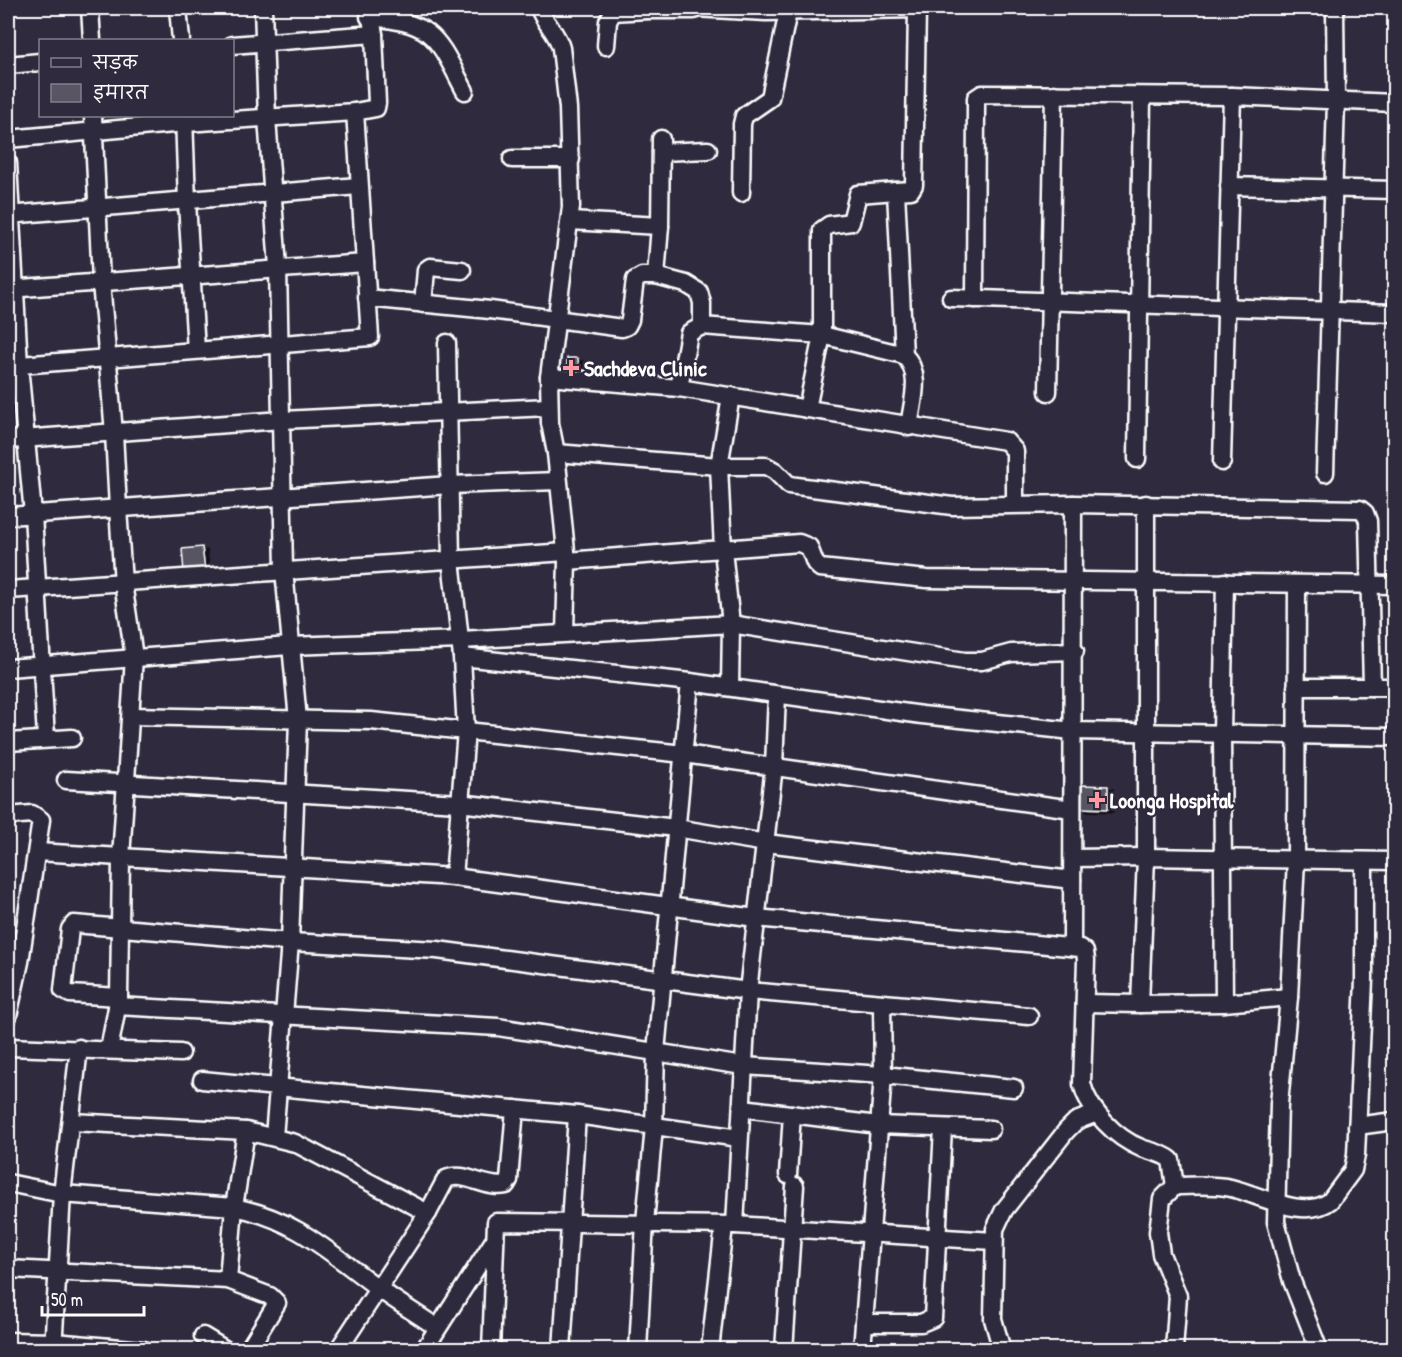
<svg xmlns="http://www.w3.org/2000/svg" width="1402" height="1357" font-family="'Patrick Hand','Playpen Sans Deva',sans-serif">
	<defs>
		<filter id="shadow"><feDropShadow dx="5" dy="3" stdDeviation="0" flood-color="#0009"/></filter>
	</defs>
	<rect width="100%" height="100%" fill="#2f2a3d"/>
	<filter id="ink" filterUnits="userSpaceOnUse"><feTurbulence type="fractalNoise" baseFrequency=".0167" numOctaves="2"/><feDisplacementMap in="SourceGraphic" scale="12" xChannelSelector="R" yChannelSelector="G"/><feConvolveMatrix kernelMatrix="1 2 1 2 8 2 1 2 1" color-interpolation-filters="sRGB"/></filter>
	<g filter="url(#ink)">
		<g fill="#595564" stroke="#fff" stroke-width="1.5" filter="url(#shadow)">
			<polygon points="567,358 578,358 579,376 567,376"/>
			<polygon points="202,547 205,570 184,572 182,549"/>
			<polygon points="1082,785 1108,786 1108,809 1081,808"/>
		</g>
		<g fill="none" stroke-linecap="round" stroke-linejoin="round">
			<defs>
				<g id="minor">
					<polyline points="90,8 92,40"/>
					<polyline points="178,8 181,40"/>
					<polyline points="263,8 267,118 278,267 284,570 298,720 290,942 274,1137"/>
					<path d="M539,8C544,23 557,32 561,48L568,108L571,207L549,377L550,423L556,453L567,561L565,632"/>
					<polyline points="646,8 646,10 694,10"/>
					<path d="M694,8L766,12L917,9L914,185L911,190L896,191L904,355C923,374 912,402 909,427"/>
					<path d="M369,17C435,23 436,36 465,91"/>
					<polyline points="232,45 374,34"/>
					<polyline points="606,46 608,21 613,12 646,10"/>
					<polyline points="8,65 40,62"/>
					<polyline points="93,116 101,282 114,433 118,508 123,583 134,657 121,858 119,997 109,1050"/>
					<polyline points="184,116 187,202 196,350"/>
					<polyline points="8,139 185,123 355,112"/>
					<polyline points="661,152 708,150"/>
					<polyline points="512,159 571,159"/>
					<polyline points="8,163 19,365 33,514 46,738"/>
					<polyline points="1229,186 1394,190"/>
					<polyline points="741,193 742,124 744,116 770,98 788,12"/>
					<polyline points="8,215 358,186"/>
					<polyline points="570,221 660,226 661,139"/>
					<polyline points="660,226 656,276 686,284 699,292 702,303 702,326 822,335 904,355"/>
					<polyline points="8,289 365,263"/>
					<polyline points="367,298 490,310 622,328 627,326 630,320 635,280 642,276 656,276"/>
					<polyline points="951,298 1394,313"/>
					<polyline points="975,299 976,105 976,98 982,94 1232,96 1394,103"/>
					<polyline points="423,304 426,270 430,267 462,270"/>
					<polyline points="8,366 370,337 355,112 376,108 377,103 374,34 369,8"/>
					<polyline points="549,377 679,388 1006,441 1015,451 1015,504"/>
					<polyline points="679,388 689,333 702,326"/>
					<polyline points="1048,392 1054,94"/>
					<polyline points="807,409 822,335 822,230 829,225 851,222 858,194 896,191"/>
					<polyline points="8,440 282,420 549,407"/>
					<polyline points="556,453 719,466 766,466 775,471 789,485 952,506 1073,504 1360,509 1365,513 1368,521 1372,687"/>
					<polyline points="1137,459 1142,96"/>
					<polyline points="1222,462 1232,96"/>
					<polyline points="1325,473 1336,101 1335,8"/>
					<polyline points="1146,504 1146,857 1140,1004 1224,1003 1289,997"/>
					<polyline points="8,516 450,485 558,481"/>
					<polyline points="567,561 799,543 809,547 815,563 820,568 927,579 1394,585"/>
					<polyline points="1297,584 1296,860 1289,997 1279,1104 1276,1222 1292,1281 1319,1350"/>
					<polyline points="8,590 566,552"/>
					<polyline points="462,657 690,682 922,715 1073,731 1394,737"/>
					<polyline points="8,668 289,646 461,640 731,624 965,661 982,661 1011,653 1075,651"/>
					<polyline points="730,687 731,624 723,550 719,466 731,396"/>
					<polyline points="1296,687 1394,687"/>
					<polyline points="131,716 371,721 684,754 1072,809"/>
					<polyline points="8,742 72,738"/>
					<polyline points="66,780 459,803 676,828 766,843 1072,880"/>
					<polyline points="8,816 32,814 41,820 20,962 8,1016"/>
					<polyline points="37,852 454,877 466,731 462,657 451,560 447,343"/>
					<polyline points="1073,858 1146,857 1394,861"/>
					<path d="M454,877L756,918L1080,948L1085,952L1086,960L1082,1084C1089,1111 1116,1138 1141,1148C1152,1152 1163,1153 1171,1160L1175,1186C1193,1186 1213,1184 1231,1188C1258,1194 1304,1221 1330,1201L1353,1170L1356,1155L1364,980V861"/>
					<polyline points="1072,946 1073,504"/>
					<polyline points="119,997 70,994 63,990 70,929 74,924 290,942 437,950 748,991 1029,1016"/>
					<polyline points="1085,1003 1140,1004"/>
					<polyline points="1224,1003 1222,733 1225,582"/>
					<polyline points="117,1006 498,1027 743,1066 883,1075 1014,1088"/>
					<polyline points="8,1047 181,1053"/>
					<polyline points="202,1080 577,1115 739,1138"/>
					<polyline points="743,1108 878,1125 991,1129"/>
					<polyline points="71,1122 246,1131 295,1143 428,1213"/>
					<polyline points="1357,1126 1394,1121"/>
					<polyline points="788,1175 792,1114"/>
					<path d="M8,1183L62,1194L234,1207C296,1219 329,1252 378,1288C397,1302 417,1314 436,1327"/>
					<polyline points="735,1225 748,991 774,766 777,695"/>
					<polyline points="8,1269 228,1280 270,1296 277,1303 248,1350"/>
					<polyline points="228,1280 234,1207 246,1131"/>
					<polyline points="864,1323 921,1323 933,1318 943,1128"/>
					<polyline points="203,1336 226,1350"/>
					<polyline points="8,1341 54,1342 144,1350"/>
					<polyline points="53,1350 62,1194 79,1048"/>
					<path d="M338,1350L428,1213L446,1179C464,1170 486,1190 506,1185L509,1180L515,1109"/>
					<polyline points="424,1350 493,1242"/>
					<polyline points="491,1350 496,1222 735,1225 994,1241"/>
					<polyline points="562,1350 577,1115"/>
					<polyline points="638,1350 645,1222 654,1127 656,1052 690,682"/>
					<polyline points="710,1350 724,1226"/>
					<polyline points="784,1350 795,1186"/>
					<polyline points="862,1350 883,1075 882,1004"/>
					<polyline points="1002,1350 993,1319 995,1229 1004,1210 1066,1131 1076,1121 1097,1113"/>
					<polyline points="1174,1350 1178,1296 1161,1254 1158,1232 1162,1199 1175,1186"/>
				</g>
			</defs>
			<use href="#minor" stroke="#fff" stroke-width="21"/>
			<use href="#minor" stroke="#2f2a3d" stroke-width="16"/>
		</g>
	</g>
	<g fill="#ff9aa2" stroke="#2f2a3d" stroke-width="2">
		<path d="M568 359h6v6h6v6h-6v6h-6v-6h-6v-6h6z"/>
		<path d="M1094 791h6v6h6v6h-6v6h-6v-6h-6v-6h6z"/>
	</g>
	<g text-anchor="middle" stroke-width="4.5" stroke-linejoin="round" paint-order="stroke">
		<g font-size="22" font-weight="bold" fill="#fff" stroke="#2f2a3d" text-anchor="start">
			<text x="584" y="376">Sachdeva Clinic</text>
			<text x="1110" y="808">Loonga Hospital</text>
		</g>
	</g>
	<rect width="1402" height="1357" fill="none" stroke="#2f2a3d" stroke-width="30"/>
	<rect x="15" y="15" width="1372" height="1327" fill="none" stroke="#fff" stroke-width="2" filter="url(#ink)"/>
	<rect x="39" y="39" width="195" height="78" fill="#2f2a3d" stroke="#827f8b" stroke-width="1.5"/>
	<rect x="51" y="58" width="30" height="9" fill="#2f2a3d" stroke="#827f8b" stroke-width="1.5"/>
	<text x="93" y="69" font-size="18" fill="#ffffff">सड़क</text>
	<rect x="51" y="84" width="30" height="18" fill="#595564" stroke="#827f8b" stroke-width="1.5"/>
	<text x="93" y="99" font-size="18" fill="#ffffff">इमारत</text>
	<path d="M42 1306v9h102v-9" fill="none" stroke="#ffffff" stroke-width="3"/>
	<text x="51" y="1306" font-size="18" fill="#ffffff" stroke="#2f2a3d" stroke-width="4.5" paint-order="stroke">50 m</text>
</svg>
